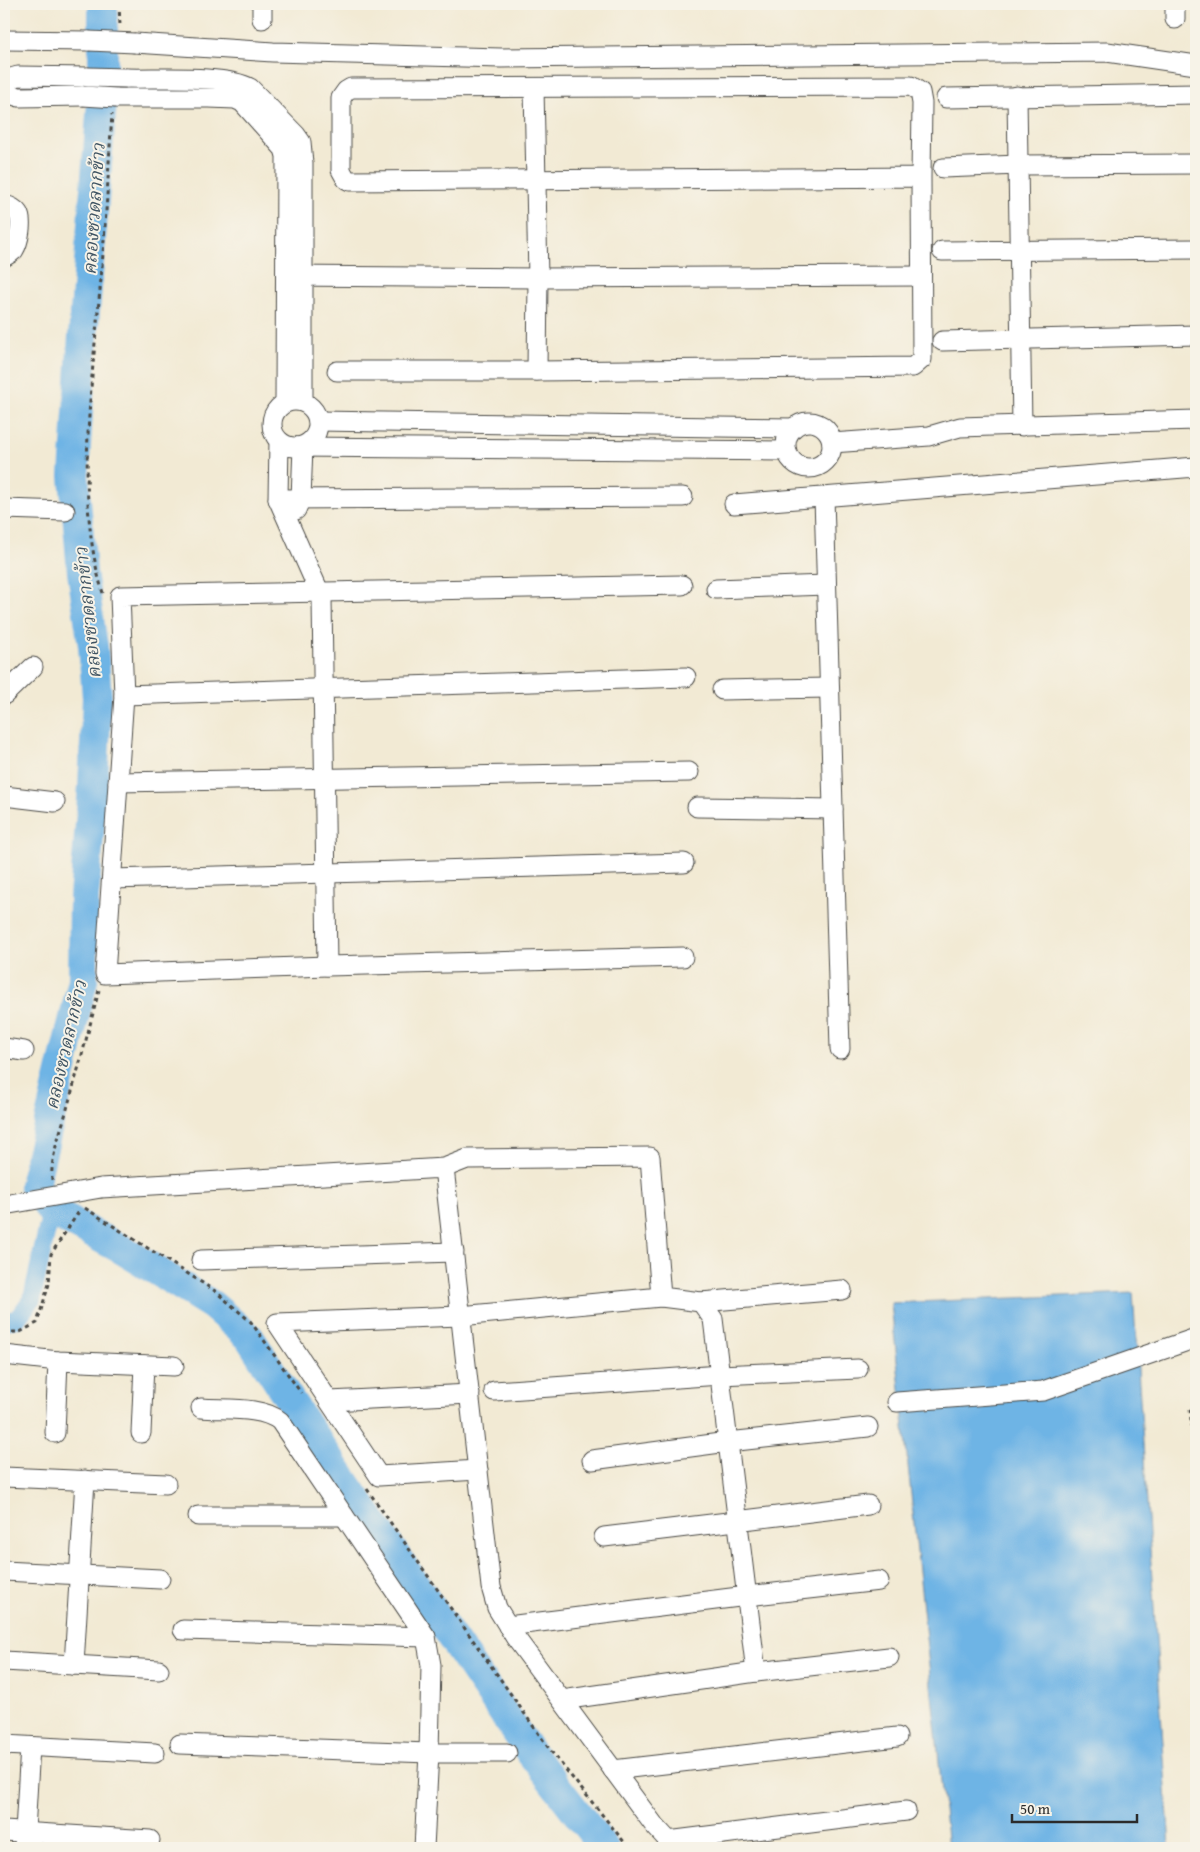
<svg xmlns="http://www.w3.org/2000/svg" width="1200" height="1852" font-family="'Gentium Book Plus','Noto Serif Thai',serif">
	<rect width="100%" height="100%" fill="#f7f3e8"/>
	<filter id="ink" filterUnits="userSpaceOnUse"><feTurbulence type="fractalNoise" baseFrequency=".02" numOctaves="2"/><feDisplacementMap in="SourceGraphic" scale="10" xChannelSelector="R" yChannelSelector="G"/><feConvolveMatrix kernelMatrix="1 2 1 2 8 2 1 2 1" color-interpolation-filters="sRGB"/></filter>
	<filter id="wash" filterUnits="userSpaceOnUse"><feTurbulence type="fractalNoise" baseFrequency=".0096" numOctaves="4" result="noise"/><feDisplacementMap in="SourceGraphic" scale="20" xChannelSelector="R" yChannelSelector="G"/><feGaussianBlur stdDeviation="1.12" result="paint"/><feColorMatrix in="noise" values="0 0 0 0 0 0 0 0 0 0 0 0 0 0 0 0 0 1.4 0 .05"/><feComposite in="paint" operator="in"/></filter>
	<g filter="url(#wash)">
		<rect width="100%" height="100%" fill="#f2ead4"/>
		<polygon fill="#6eb4e5" stroke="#4c7088" points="1133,1293 1170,1848 948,1848 891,1303"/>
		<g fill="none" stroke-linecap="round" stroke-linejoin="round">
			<polyline stroke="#6eb4e5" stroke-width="18" points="4,1321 17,1319 32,1299 51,1211"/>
			<polyline stroke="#6eb4e5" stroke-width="30" points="103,4 103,90 82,349 74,476 82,572 93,646 97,698 93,786 84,897 83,980 34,1185 51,1211 123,1250 212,1305 249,1337 300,1416 530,1752 604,1848"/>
		</g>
	</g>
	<g filter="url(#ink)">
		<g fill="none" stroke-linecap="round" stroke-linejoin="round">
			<defs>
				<g id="minor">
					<polyline points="262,19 262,4"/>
					<polyline points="1175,19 1175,4"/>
					<polyline points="4,40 89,41"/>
					<polyline points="135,43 273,52 501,58 1107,52 1196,65"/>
					<path d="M126,78C156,79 226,74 250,88L296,135L301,142L303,163V402"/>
					<polyline points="4,80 18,76 88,77"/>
					<polyline points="534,88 538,278 537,371"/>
					<polyline points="4,92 19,97 83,96"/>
					<polyline points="1017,96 1022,426"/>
					<polyline points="116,98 209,98 235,99 242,102 284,149 286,156 285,403"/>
					<polyline points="946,98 1196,94"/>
					<polyline points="943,168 1019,165 1196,164"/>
					<path d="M4,205C9,206 15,208 18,213C23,221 19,242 14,250C11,253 8,255 4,257"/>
					<polyline points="942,251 1196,249"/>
					<polyline points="286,276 538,278 921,276"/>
					<polyline points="942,341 1196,335"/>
					<polyline points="337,371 537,371 913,367 922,359 921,177 922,103 920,92 911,86 351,88 346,91 341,98 341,170 346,179 350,181 921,177"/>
					<circle cx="295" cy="424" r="23"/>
					<polyline points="318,421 793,428"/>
					<circle cx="809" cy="445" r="23"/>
					<polyline points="279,441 278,499 322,598 327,966"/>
					<polyline points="832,443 929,436 960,427 1196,420"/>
					<polyline points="296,447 786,451"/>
					<polyline points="824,497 840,1049"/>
					<polyline points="278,499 683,497"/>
					<polyline points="734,504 1196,467"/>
					<polyline points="4,509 65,511"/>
					<polyline points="296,510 301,498 303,447"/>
					<polyline points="682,585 120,596 124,695 105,974 327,966 683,957"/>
					<polyline points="716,589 826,585"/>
					<polyline points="722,690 829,688"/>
					<polyline points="4,695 33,667"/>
					<polyline points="124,695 686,677"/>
					<polyline points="118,782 689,772"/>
					<polyline points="4,796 55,802"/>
					<polyline points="697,807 833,809"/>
					<polyline points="112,879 684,863"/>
					<polyline points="4,1048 24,1051"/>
					<polyline points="444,1168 467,1159 650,1157 661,1297 701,1302 713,1319 756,1672"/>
					<polyline points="101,1188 444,1168 491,1587 497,1608 515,1637 654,1825 675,1848"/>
					<polyline points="201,1260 454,1252"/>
					<polyline points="701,1302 842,1290"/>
					<polyline points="4,1355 58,1361 174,1366"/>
					<polyline points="494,1391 720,1375 858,1369"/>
					<polyline points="330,1401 470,1394"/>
					<polyline points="897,1402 1043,1391 1196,1338"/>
					<path d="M201,1408C225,1410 262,1406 280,1421L426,1637L431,1665L429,1753L424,1848"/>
					<polyline points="55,1433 58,1361"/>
					<polyline points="141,1433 144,1365"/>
					<polyline points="592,1460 728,1442 868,1427"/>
					<polyline points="478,1470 379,1476 277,1323 460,1316 661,1297"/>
					<polyline points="4,1477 166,1484"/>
					<polyline points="198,1516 344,1516"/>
					<polyline points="604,1537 868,1505"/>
					<polyline points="4,1571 160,1579"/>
					<polyline points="508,1626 747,1596 879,1581"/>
					<polyline points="183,1630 426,1637"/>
					<polyline points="4,1661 159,1670"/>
					<polyline points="74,1665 85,1480"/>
					<polyline points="562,1700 756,1672 889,1657"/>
					<polyline points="180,1744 429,1753 507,1753"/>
					<polyline points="4,1745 155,1753"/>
					<polyline points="613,1770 897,1737"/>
					<polyline points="4,1831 150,1840"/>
					<polyline points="668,1841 906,1811"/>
					<polyline points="24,1848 30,1747"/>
				</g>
			</defs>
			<use href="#minor" stroke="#494844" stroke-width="21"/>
			<g stroke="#494844" stroke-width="3" stroke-dasharray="4 4" stroke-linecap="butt">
				<polyline points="119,4 120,26"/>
				<path d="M103,593C75,504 91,392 99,300C105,238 108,176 112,114"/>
				<path d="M52,1180C50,1156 62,1129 68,1105C79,1067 89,1029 99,990"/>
				<polyline points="85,1208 215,1291 251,1322 301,1393"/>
				<polyline points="4,1332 20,1332 37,1323 49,1284 51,1254 80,1210"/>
				<polyline points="1190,1409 1196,1470"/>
				<polyline points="367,1489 550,1750 629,1848"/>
			</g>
			<use href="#minor" stroke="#fff" stroke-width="19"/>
			<defs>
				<g id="minor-bridge">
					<polyline points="89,41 135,43"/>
					<polyline points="88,77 126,78"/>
					<polyline points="83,96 116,98"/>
					<polyline points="4,1205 101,1188"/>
				</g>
			</defs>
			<use href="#minor-bridge" stroke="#494844" stroke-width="21" stroke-linecap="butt"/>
			<use href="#minor-bridge" stroke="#fff" stroke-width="19"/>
		</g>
	</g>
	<g text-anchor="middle" stroke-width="4" stroke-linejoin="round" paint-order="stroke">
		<g font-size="18" font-style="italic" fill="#3f5463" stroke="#f7f3e8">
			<text transform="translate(94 209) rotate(-86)" y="6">คลองชวดลากข้าว</text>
			<text transform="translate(88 613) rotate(-96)" y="6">คลองชวดลากข้าว</text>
			<text transform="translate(66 1045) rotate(-77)" y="6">คลองชวดลากข้าว</text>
		</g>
	</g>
	<rect width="1200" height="1852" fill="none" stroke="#f7f3e8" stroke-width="20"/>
	<path d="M1012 1814v8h125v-8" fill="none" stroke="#2b2b2b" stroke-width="2.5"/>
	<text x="1020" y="1814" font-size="15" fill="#2b2b2b" stroke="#f7f3e8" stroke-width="4" paint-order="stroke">50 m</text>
</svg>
